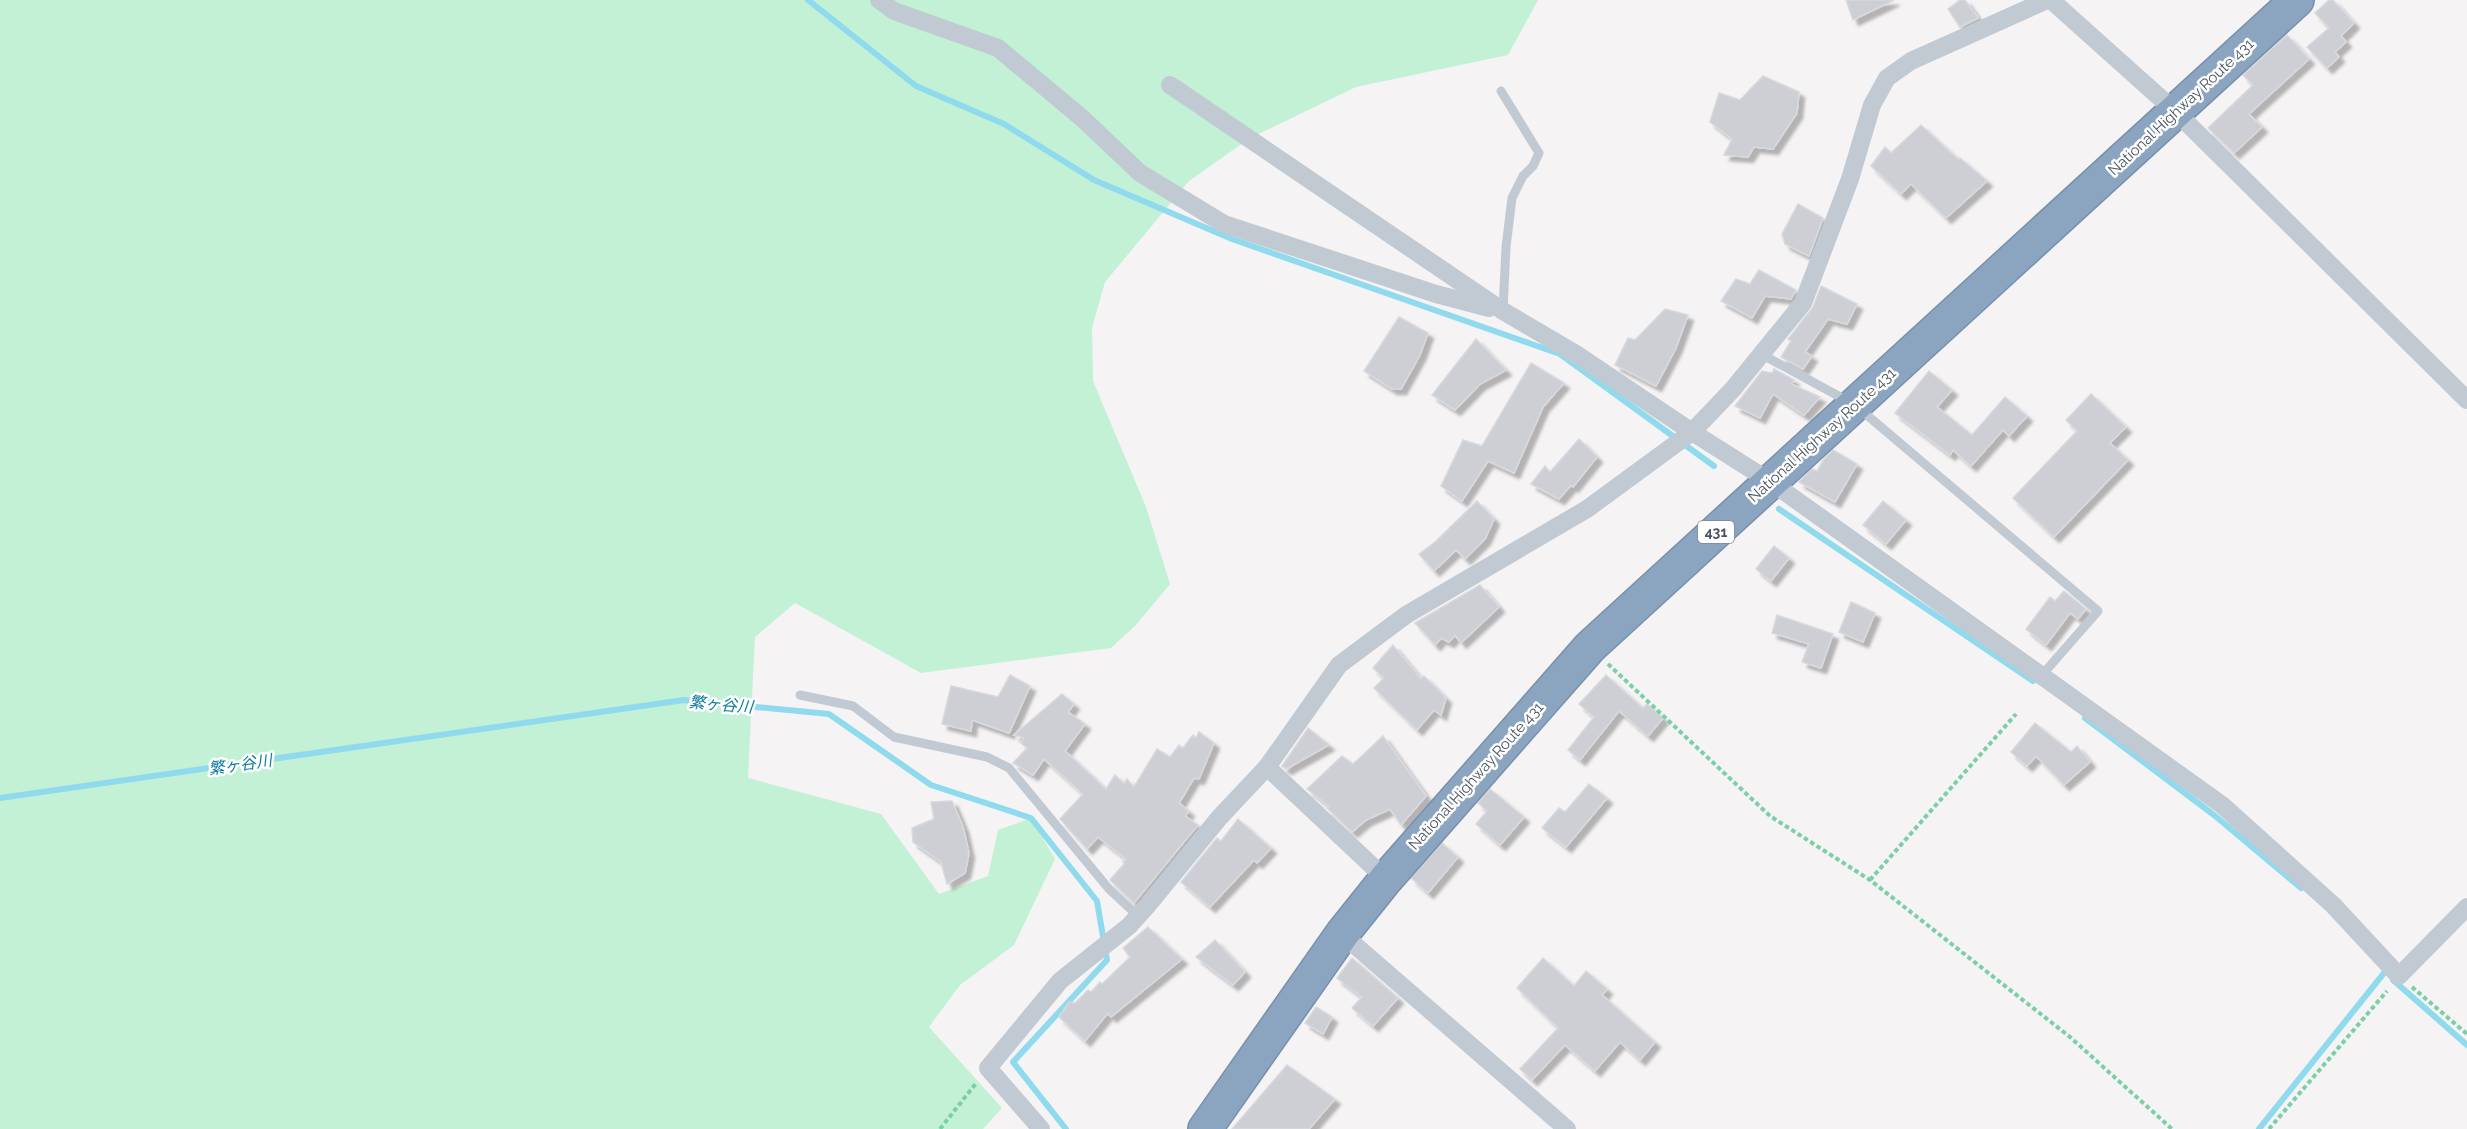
<svg xmlns="http://www.w3.org/2000/svg" width="2467" height="1129" font-family="Raleway,'Noto Sans JP',sans-serif">
	<defs>
		<filter id="shadow"><feDropShadow dx="5.5" dy="5.5" stdDeviation="1.5" flood-color="#0004"/></filter>
	</defs>
	<rect width="100%" height="100%" fill="#f5f3f3"/>
	<polygon fill="#c3f1d5" points="0,0 1538,0 1508,55 1356,87 1250,138 1189,181 1105,282 1092,328 1093,381 1146,507 1170,584 1136,625 1111,648 921,673 795,603 755,637 748,778 881,814 939,894 988,876 998,830 1031,818 1055,859 1014,945 960,985 929,1027 1002,1108 983,1129 0,1129"/>
	<g fill="none" stroke-linecap="round" stroke-linejoin="round">
		<g stroke="#90daee" stroke-width="6">
			<polyline points="808,0 916,86 1004,124 1094,180 1232,239 1560,354 1714,466"/>
			<polyline points="1779,509 2033,681"/>
			<polyline points="2085,718 2214,815 2301,888"/>
			<polyline points="0,798 684,700 829,714 931,785 1031,818 1097,901 1107,960 1013,1062 1066,1129"/>
			<polyline points="2393,980 2467,1045"/>
			<polyline points="2259,1129 2384,973"/>
		</g>
	</g>
	<g fill="#cdcfd5" stroke="#d7d9de" stroke-width="1.5" filter="url(#shadow)">
		<polygon points="1846,0 1894,0 1853,20"/>
		<polygon points="1960,0 1965,0 1978,18 1960,27 1948,9"/>
		<polygon points="2329,0 2333,0 2354,23 2341,36 2346,42 2335,52 2339,57 2327,68 2307,47 2329,28 2315,13"/>
		<polygon points="2287,35 2309,59 2249,114 2262,127 2234,153 2208,128 2253,85 2243,75"/>
		<polygon points="1763,76 1799,92 1797,113 1773,149 1754,147 1748,157 1724,155 1732,139 1710,122 1719,93 1740,100"/>
		<polygon points="1921,125 1959,160 1960,158 1987,181 1946,218 1911,184 1901,194 1871,166 1885,147 1891,153"/>
		<polygon points="1798,204 1823,218 1809,256 1785,244 1782,234"/>
		<polygon points="1759,270 1796,290 1791,299 1765,296 1752,318 1721,301 1736,279 1750,284"/>
		<polygon points="1821,286 1857,304 1847,324 1828,319 1805,352 1812,356 1803,369 1781,357 1791,341 1788,339 1813,307"/>
		<polygon points="1665,309 1688,315 1676,348 1656,386 1615,365 1628,338 1635,340"/>
		<polygon points="1399,317 1428,333 1420,355 1401,389 1392,389 1364,371"/>
		<polygon points="1476,339 1506,370 1480,384 1455,410 1432,395"/>
		<polygon points="1531,363 1564,383 1543,407 1514,473 1488,461 1462,501 1441,486 1463,440 1482,446"/>
		<polygon points="1774,369 1794,380 1791,384 1820,397 1804,415 1773,394 1760,418 1735,406 1762,371 1772,373"/>
		<polygon points="1929,371 1952,390 1937,407 1972,435 2005,397 2027,416 2009,436 2003,430 1971,466 1953,450 1950,455 1895,413"/>
		<polygon points="2091,394 2126,427 2110,443 2128,460 2054,537 2013,498 2077,431 2066,420"/>
		<polygon points="1579,439 1597,457 1573,487 1571,485 1559,499 1531,484 1545,466 1550,472"/>
		<polygon points="1833,450 1857,464 1835,502 1799,482 1812,469 1817,471 1824,459"/>
		<polygon points="1477,501 1494,519 1485,539 1465,559 1456,550 1434,571 1419,554 1435,542"/>
		<polygon points="1883,501 1906,520 1886,544 1863,525"/>
		<polygon points="1774,546 1789,558 1771,581 1756,569"/>
		<polygon points="1480,585 1499,607 1461,643 1455,635 1449,642 1441,638 1435,645 1415,623"/>
		<polygon points="2064,591 2086,609 2078,619 2070,613 2046,645 2026,629 2050,597 2055,601"/>
		<polygon points="1851,602 1875,613 1863,642 1839,632"/>
		<polygon points="1777,615 1833,634 1821,668 1802,662 1809,644 1772,633"/>
		<polygon points="1393,645 1421,679 1424,676 1446,698 1441,715 1434,710 1417,730 1374,688 1384,678 1373,668"/>
		<polygon points="1010,675 1030,686 1009,733 972,720 971,731 942,724 951,686 998,697"/>
		<polygon points="1606,675 1643,708 1647,704 1663,718 1648,736 1619,711 1580,760 1568,750 1594,717 1579,704"/>
		<polygon points="1062,694 1074,704 1068,712 1085,724 1065,751 1106,789 1115,775 1124,784 1127,779 1134,787 1157,749 1170,757 1179,745 1183,748 1193,735 1196,738 1199,732 1214,743 1199,779 1194,778 1179,803 1189,811 1185,816 1198,825 1134,903 1110,880 1124,864 1123,862 1126,859 1098,837 1087,849 1060,819 1083,794 1044,759 1033,775 1013,763 1027,748 1021,743 1024,738 1014,735"/>
		<polygon points="2035,723 2071,752 2077,746 2090,762 2064,785 2036,756 2027,766 2011,752"/>
		<polygon points="1308,728 1329,745 1286,769 1282,766"/>
		<polygon points="1383,736 1426,796 1401,825 1390,809 1366,820 1352,832 1327,808 1329,806 1307,789 1342,756 1353,764"/>
		<polygon points="1589,784 1607,798 1566,847 1542,828 1559,808 1565,812"/>
		<polygon points="1490,789 1524,817 1500,845 1476,824 1487,811 1478,803"/>
		<polygon points="952,801 963,827 969,853 965,873 947,884 941,862 913,842 912,828 934,819 931,802"/>
		<polygon points="1238,819 1271,848 1257,863 1254,860 1210,907 1181,882 1217,838 1221,841"/>
		<polygon points="1442,843 1458,857 1428,893 1411,878"/>
		<polygon points="1148,927 1182,959 1111,1017 1108,1013 1085,1041 1059,1017 1069,1002 1075,1003 1088,990 1091,992 1100,982 1102,984 1130,957 1123,948"/>
		<polygon points="1215,940 1245,972 1233,985 1196,957"/>
		<polygon points="1352,958 1398,998 1373,1026 1352,1008 1362,997 1337,978"/>
		<polygon points="1543,958 1574,986 1586,971 1607,989 1602,995 1655,1042 1640,1060 1620,1042 1595,1071 1565,1045 1532,1080 1520,1069 1558,1028 1517,988"/>
		<polygon points="1316,1007 1332,1017 1323,1034 1305,1023"/>
		<polygon points="1287,1065 1335,1099 1309,1129 1232,1129"/>
	</g>
	<g fill="none" stroke-linecap="round" stroke-linejoin="round">
		<defs>
			<polyline id="highway" points="1205,1129 1342,934 1386,879 1590,647 2297,0"/>
		</defs>
		<use href="#highway" stroke="#7690ad" stroke-width="36"/>
		<g stroke="#7ad0a6" stroke-width="4" stroke-dasharray="4.5 3" stroke-linecap="butt">
			<polyline points="1608,664 1770,816 1870,880 2070,1037 2172,1129"/>
			<polyline points="1870,880 2016,714"/>
			<polyline points="2412,987 2467,1034"/>
			<polyline points="940,1129 977,1082"/>
			<polyline points="2269,1129 2387,991"/>
		</g>
		<g stroke="#c1cad2" stroke-width="9">
			<polyline points="1501,91 1539,153 1533,166 1523,176 1512,198 1506,247 1503,311"/>
			<polyline points="1761,354 1855,405 2098,611 2042,675"/>
			<polyline points="800,695 853,706 894,737 987,757 1009,768 1109,889 1138,916"/>
		</g>
		<g stroke="#c1cad2" stroke-width="18">
			<polyline points="879,0 894,11 998,48 1082,118 1140,173 1224,224 1436,294 1489,308"/>
			<polyline points="2051,0 2176,112 2467,400"/>
			<polyline points="1170,85 1503,311 1576,354 1692,432 1771,482 2222,805 2333,905 2399,976 2467,907"/>
			<polyline points="1267,767 1386,879"/>
			<polyline points="1342,934 1567,1129"/>
			<polyline points="1041,1129 988,1068 1060,981 1129,926 1147,906 1219,818 1267,767 1339,665 1406,615 1587,509 1692,432 1733,389 1803,303 1850,179 1872,105 1887,78 1911,61 2047,0"/>
		</g>
		<use href="#highway" stroke="#8ba5c1" stroke-width="33"/>
	</g>
	<g text-anchor="middle" stroke-width="5" stroke-linejoin="round" paint-order="stroke">
		<rect fill="#fff" stroke="#808990" stroke-width="1.5" x="1698" y="521" width="36" height="22" rx="4.5"/>
		<g font-size="14" font-weight="bold" fill="#4a5661">
			<text x="1716" y="537">431</text>
		</g>
		<g font-size="15" fill="#4a5661" stroke="#fff">
			<text transform="translate(2181 107) rotate(-43)" y="5">National Highway Route 431</text>
			<text transform="translate(1822 435) rotate(-42)" y="5">National Highway Route 431</text>
			<text transform="translate(1476 776) rotate(-48)" y="5">National Highway Route 431</text>
		</g>
		<g font-size="16" font-style="italic" fill="#0c7c9b" stroke="#fff">
			<text transform="translate(721 704) rotate(5)" y="6">繁ヶ谷川</text>
			<text transform="translate(240 764) rotate(-8)" y="6">繁ヶ谷川</text>
		</g>
	</g>
</svg>
